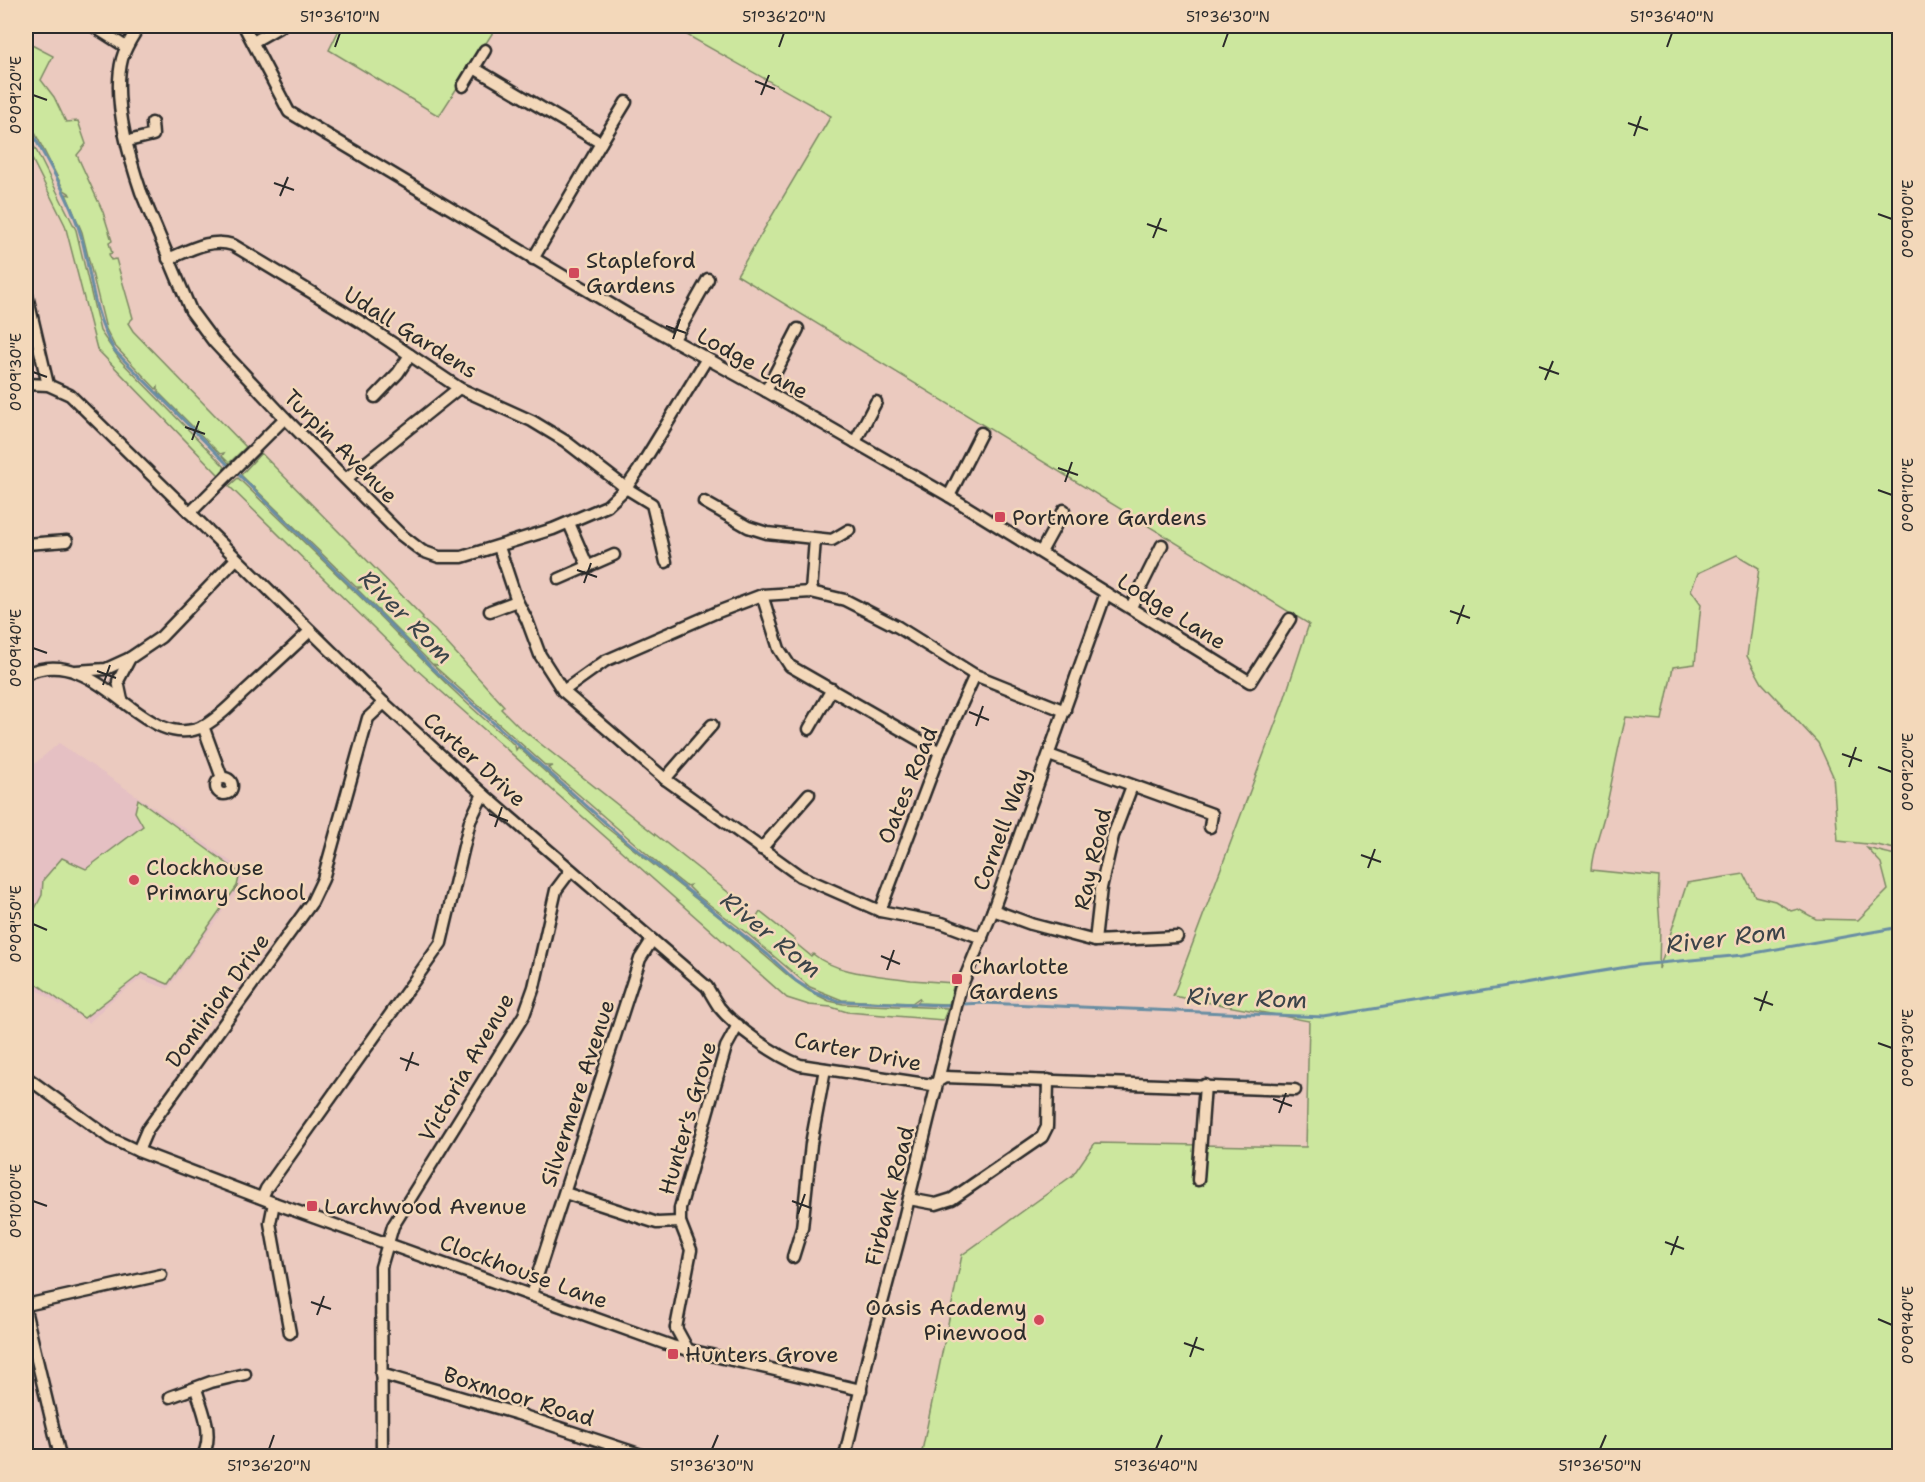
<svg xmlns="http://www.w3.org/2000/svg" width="1925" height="1482" font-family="'Shantell Sans',sans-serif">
	<rect width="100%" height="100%" fill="#ebcabf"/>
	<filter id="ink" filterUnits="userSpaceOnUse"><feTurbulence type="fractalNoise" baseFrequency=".0167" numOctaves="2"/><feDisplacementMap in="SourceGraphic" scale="12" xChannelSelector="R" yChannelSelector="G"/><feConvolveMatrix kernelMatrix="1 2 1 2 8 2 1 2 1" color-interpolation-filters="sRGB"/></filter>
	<g filter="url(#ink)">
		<polygon fill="#e5c0c3" points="59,743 187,830 245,872 239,888 168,989 140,979 112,1000 89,1023 26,983 26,771"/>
		<g fill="#cce79e" stroke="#7c8964" stroke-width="1.5">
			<polygon points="341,26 497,26 439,116 329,50"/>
			<path d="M671,26H1899V850L1877,845L1838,841L1833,776L1818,743L1762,683L1747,656L1759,568L1737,555L1698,573L1691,590L1701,604L1695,664L1673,667L1662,720L1626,717C1618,747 1613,777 1606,808C1602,829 1592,849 1591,870L1659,877L1658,899L1660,926L1659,969L1687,883L1744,874L1755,896L1775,901L1791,911L1798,909L1816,919L1858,920L1888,890L1881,863L1867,848L1895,855L1899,853V1456H921L962,1255L1073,1175L1095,1143L1306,1147L1309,1021L1173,996L1283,703L1309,624L737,275L831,116Z"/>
			<polygon points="26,42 53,56 41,80 54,97 66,122 78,121 86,144 77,155 103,212 112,241 109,243 112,253 109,254 111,260 116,259 133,318 128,323 133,331 246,447 229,463 222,456 224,453 220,454 158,392 158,387 156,389 114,345 106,329 82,232 66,194 70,195 69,193 64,190 26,115"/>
			<polygon points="26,130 76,230 100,331 120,360 225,467 219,475 97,349 65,225 26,147"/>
			<path d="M261,453L423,617L422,619L435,630L504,706L501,709L518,726L738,900L737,903L750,913L749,915L756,919L760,912L795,940L794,942L811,956L813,954C838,975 880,975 911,980L954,983L949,1004L916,1003L920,1000L919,998L912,1003L842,1000L810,987L749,935L698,896L689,887L690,885L686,886L662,867L548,768L553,766H546L433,665H438L432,664L357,589L362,587H356L241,475Z"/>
			<path d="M238,478L348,585L347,587L349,586C402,637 451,693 509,740L515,746L516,750L518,747L607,828L729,925L792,979L809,991L829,1001L843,1004L948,1008L943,1020L847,1012L831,1007L809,1005L787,998L416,669L229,486Z"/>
			<polygon points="138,799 240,873 237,886 168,984 142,973 84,1018 26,976 26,926 42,895 43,880 62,858 86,869 143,826 135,812"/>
		</g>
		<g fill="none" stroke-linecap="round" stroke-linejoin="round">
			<g stroke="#698ea3" stroke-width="3">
				<path d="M26,121C45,159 71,198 82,239C92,279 93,313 114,350L231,468"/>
				<polyline points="236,472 408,642 430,666 619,835 768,955 796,981 815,993 838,1001 943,1005 984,1003 1324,1017 1639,965 1743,955 1900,927"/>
			</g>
			<defs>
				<g id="minor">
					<polyline points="93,26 126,47"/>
					<path d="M139,26C133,36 125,47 122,59C112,98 128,154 141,192L191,311L214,342L285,418L400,534L422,551L439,557H462L553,529L607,506L626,488L638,471L706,360"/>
					<polyline points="244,26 289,112 637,320 766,391 949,496 1250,682 1290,619"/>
					<polyline points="253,42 281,26"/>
					<polyline points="474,68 601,143"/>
					<polyline points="463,86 485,50"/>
					<polyline points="128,141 153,135 152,123"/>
					<path d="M168,259C188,251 211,237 233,245L364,324L459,388L532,421L565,441L626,488L652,504L666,562"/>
					<polyline points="533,259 601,143 626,102"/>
					<polyline points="26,291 48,385"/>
					<polyline points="673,341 708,279"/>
					<path d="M26,384L48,385L70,395L384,703L483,794L707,987C711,994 715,1001 719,1007C735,1027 776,1056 800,1065L932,1085L945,1077L1295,1090"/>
					<polyline points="766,391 798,329"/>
					<polyline points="375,397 398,373 410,355"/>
					<polyline points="855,442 876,402"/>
					<polyline points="347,478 459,388"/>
					<polyline points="949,496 981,433"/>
					<polyline points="704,502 748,527 767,533 832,540 849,530"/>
					<polyline points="190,513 285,418"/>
					<polyline points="569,523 588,567"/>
					<polyline points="26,544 67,541"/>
					<polyline points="499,547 517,601 527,620 540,655 563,691 665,779 800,876 880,911 942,923 982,938"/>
					<polyline points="1041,552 1064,510"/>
					<polyline points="559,579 614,555"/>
					<polyline points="811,592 815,539"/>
					<polyline points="762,595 779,649 790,666 940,752"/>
					<polyline points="1131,607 1162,545"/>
					<polyline points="490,611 517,601"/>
					<polyline points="76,671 106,669 130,658"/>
					<path d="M26,674C99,640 143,757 204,726C218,718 231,705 243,693C265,673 288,652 310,631"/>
					<polyline points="563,691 605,661 715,613 762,595 811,592 845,600 898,627 975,675 1065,711"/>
					<polyline points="122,700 118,681 130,658 161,637 236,559"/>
					<polyline points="203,726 222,778"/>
					<polyline points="809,729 832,689"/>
					<polyline points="1049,755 1212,814 1210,827"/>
					<circle cx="224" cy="786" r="8"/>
					<polyline points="665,779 712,725"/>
					<polyline points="761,849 809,794"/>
					<polyline points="993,910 1031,924 1095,941 1177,937"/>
					<polyline points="880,911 940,752 975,675"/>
					<polyline points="1095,941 1101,888 1113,836 1132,786"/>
					<polyline points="26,1077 110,1138 138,1151 274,1203 672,1346 861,1390"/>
					<polyline points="138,1151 147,1130 312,902 323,879 368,718 384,703"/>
					<polyline points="1198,1180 1205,1085"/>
					<polyline points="565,1193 657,1223 680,1222"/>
					<polyline points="262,1198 266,1189 441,943 470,821 483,794"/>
					<polyline points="909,1199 936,1204 952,1199 1042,1137 1047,1127 1048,1080"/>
					<polyline points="274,1203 270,1223 290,1333"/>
					<polyline points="793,1257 802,1228 811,1144 825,1069"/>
					<polyline points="531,1295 640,959 652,940"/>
					<polyline points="26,1305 161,1275"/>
					<polyline points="26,1314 60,1456"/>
					<polyline points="676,1328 691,1250 680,1222 680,1208 726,1047 738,1025"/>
					<polyline points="676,1328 688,1350"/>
					<polyline points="381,1374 518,1414 645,1456"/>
					<path d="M196,1389C203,1412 214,1433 203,1456"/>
					<polyline points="170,1397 211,1382 245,1374"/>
					<polyline points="382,1456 381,1267 393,1226 524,1015 534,987 556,890 571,870"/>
					<polyline points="845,1456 870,1348 899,1239 960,990 993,910 1106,593"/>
				</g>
			</defs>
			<use href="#minor" stroke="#2b2b2b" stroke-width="15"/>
			<use href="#minor" stroke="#f3d8ba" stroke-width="10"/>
		</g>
	</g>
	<path fill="none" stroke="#2b2b2b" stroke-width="2" d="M335,47L340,33M779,47L784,33M1223,47L1228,33M1667,47L1672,33M755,81L775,89M33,95L47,100M761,95L769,75M1628,123L1648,130M1634,136L1641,116M274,183L294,190M280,196L288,177M1878,214L1892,219M1147,224L1167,231M1153,238L1161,218M666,326L686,333M673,339L680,319M1539,367L1559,374M33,372L47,377M1545,380L1553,361M185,427L205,434M192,440L199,421M1058,468L1078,475M1065,482L1072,462M1878,490L1892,495M577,570L597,577M584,583L591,563M1450,611L1470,618M1457,624L1464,605M33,648L47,653M97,671L116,678M103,685L110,665M969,712L989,720M976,726L983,706M1842,754L1862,761M1849,767L1856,747M1878,767L1892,772M489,814L508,821M495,827L502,807M1361,855L1381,862M1368,868L1375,849M33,924L47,930M881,956L900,964M887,970L894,950M1754,998L1773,1005M1760,1011L1767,991M1878,1043L1892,1048M400,1058L419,1065M406,1071L413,1052M1273,1099L1292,1106M1279,1113L1286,1093M33,1201L47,1206M792,1201L811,1208M798,1214L805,1194M1665,1242L1684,1249M1671,1255L1678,1236M311,1302L331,1309M317,1315L324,1296M1878,1319L1892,1325M1184,1343L1204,1350M1190,1357L1197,1337M269,1449L274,1435M712,1449L718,1435M1156,1449L1162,1435M1600,1449L1606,1435"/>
	<g fill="#d1495b" stroke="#f3d8ba" stroke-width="2">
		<rect x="568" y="267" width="12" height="12" rx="3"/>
		<rect x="994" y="511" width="12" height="12" rx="3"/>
		<circle cx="134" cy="880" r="6"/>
		<rect x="951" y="973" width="12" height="12" rx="3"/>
		<rect x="306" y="1200" width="12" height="12" rx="3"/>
		<circle cx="1039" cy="1320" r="6"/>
		<rect x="667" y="1348" width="12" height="12" rx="3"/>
	</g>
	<g text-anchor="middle" stroke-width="5" stroke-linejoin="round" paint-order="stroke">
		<g font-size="22" fill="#2b2b2b" stroke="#f3d8ba" text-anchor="start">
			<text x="586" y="268">Stapleford<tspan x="586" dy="25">Gardens</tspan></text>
			<text x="1012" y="525">Portmore Gardens</text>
			<text x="146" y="875">Clockhouse<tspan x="146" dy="25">Primary School</tspan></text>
			<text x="969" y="974">Charlotte<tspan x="969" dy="25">Gardens</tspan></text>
			<text x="324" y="1214">Larchwood Avenue</text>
			<text x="1027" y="1315" text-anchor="end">Oasis Academy<tspan x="1027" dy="25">Pinewood</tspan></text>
			<text x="685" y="1362">Hunters Grove</text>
		</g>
		<g font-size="22" fill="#2b2b2b" stroke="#f3d8ba">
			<text transform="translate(411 332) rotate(32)" y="8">Udall Gardens</text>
			<text transform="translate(753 363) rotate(29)" y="8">Lodge Lane</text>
			<text transform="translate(341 446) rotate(45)" y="8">Turpin Avenue</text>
			<text transform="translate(1172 611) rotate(32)" y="8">Lodge Lane</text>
			<text transform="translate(475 759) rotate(42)" y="8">Carter Drive</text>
			<text transform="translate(907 785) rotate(-68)" y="8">Oates Road</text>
			<text transform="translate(1001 829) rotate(-70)" y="8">Cornell Way</text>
			<text transform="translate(1092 859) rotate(-77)" y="8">Ray Road</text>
			<text transform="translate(217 1000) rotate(-54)" y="8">Dominion Drive</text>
			<text transform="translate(858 1051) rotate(11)" y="8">Carter Drive</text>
			<text transform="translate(466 1067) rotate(-60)" y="8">Victoria Avenue</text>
			<text transform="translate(577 1093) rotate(-72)" y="8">Silvermere Avenue</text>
			<text transform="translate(687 1118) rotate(-74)" y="8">Hunter's Grove</text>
			<text transform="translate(889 1196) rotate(-76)" y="8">Firbank Road</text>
			<text transform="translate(524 1271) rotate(20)" y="8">Clockhouse Lane</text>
			<text transform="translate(519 1396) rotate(17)" y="8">Boxmoor Road</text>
		</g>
		<g font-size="24" font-style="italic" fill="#3b4449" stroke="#f3d8ba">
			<text transform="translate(406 617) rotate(45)" y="8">River Rom</text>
			<text transform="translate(771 935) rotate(39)" y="8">River Rom</text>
			<text transform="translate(1726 938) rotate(-7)" y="8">River Rom</text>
			<text transform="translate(1247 998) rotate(2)" y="8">River Rom</text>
		</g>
	</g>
	<rect width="1925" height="1482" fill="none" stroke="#f3d8ba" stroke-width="66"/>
	<rect x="33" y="33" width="1859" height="1416" fill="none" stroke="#2b2b2b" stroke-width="2"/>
	<g font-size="15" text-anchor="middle" fill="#2b2b2b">
		<text x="340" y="22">51°36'10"N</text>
		<text x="784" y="22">51°36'20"N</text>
		<text x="1228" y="22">51°36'30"N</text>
		<text x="1672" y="22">51°36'40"N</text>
		<text transform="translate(16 95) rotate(-90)" y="5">0°09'20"E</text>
		<text transform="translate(1908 219) rotate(-90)" y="5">0°09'00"E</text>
		<text transform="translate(16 372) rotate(-90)" y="5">0°09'30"E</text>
		<text transform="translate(1908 495) rotate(-90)" y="5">0°09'10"E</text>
		<text transform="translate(16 648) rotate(-90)" y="5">0°09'40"E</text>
		<text transform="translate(1908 772) rotate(-90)" y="5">0°09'20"E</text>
		<text transform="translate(16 924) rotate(-90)" y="5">0°09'50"E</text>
		<text transform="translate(1908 1048) rotate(-90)" y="5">0°09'30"E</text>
		<text transform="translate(16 1201) rotate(-90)" y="5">0°10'00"E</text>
		<text transform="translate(1908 1325) rotate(-90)" y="5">0°09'40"E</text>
		<text x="269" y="1471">51°36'20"N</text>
		<text x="712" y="1471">51°36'30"N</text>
		<text x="1156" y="1471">51°36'40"N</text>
		<text x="1600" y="1471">51°36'50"N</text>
	</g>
</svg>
